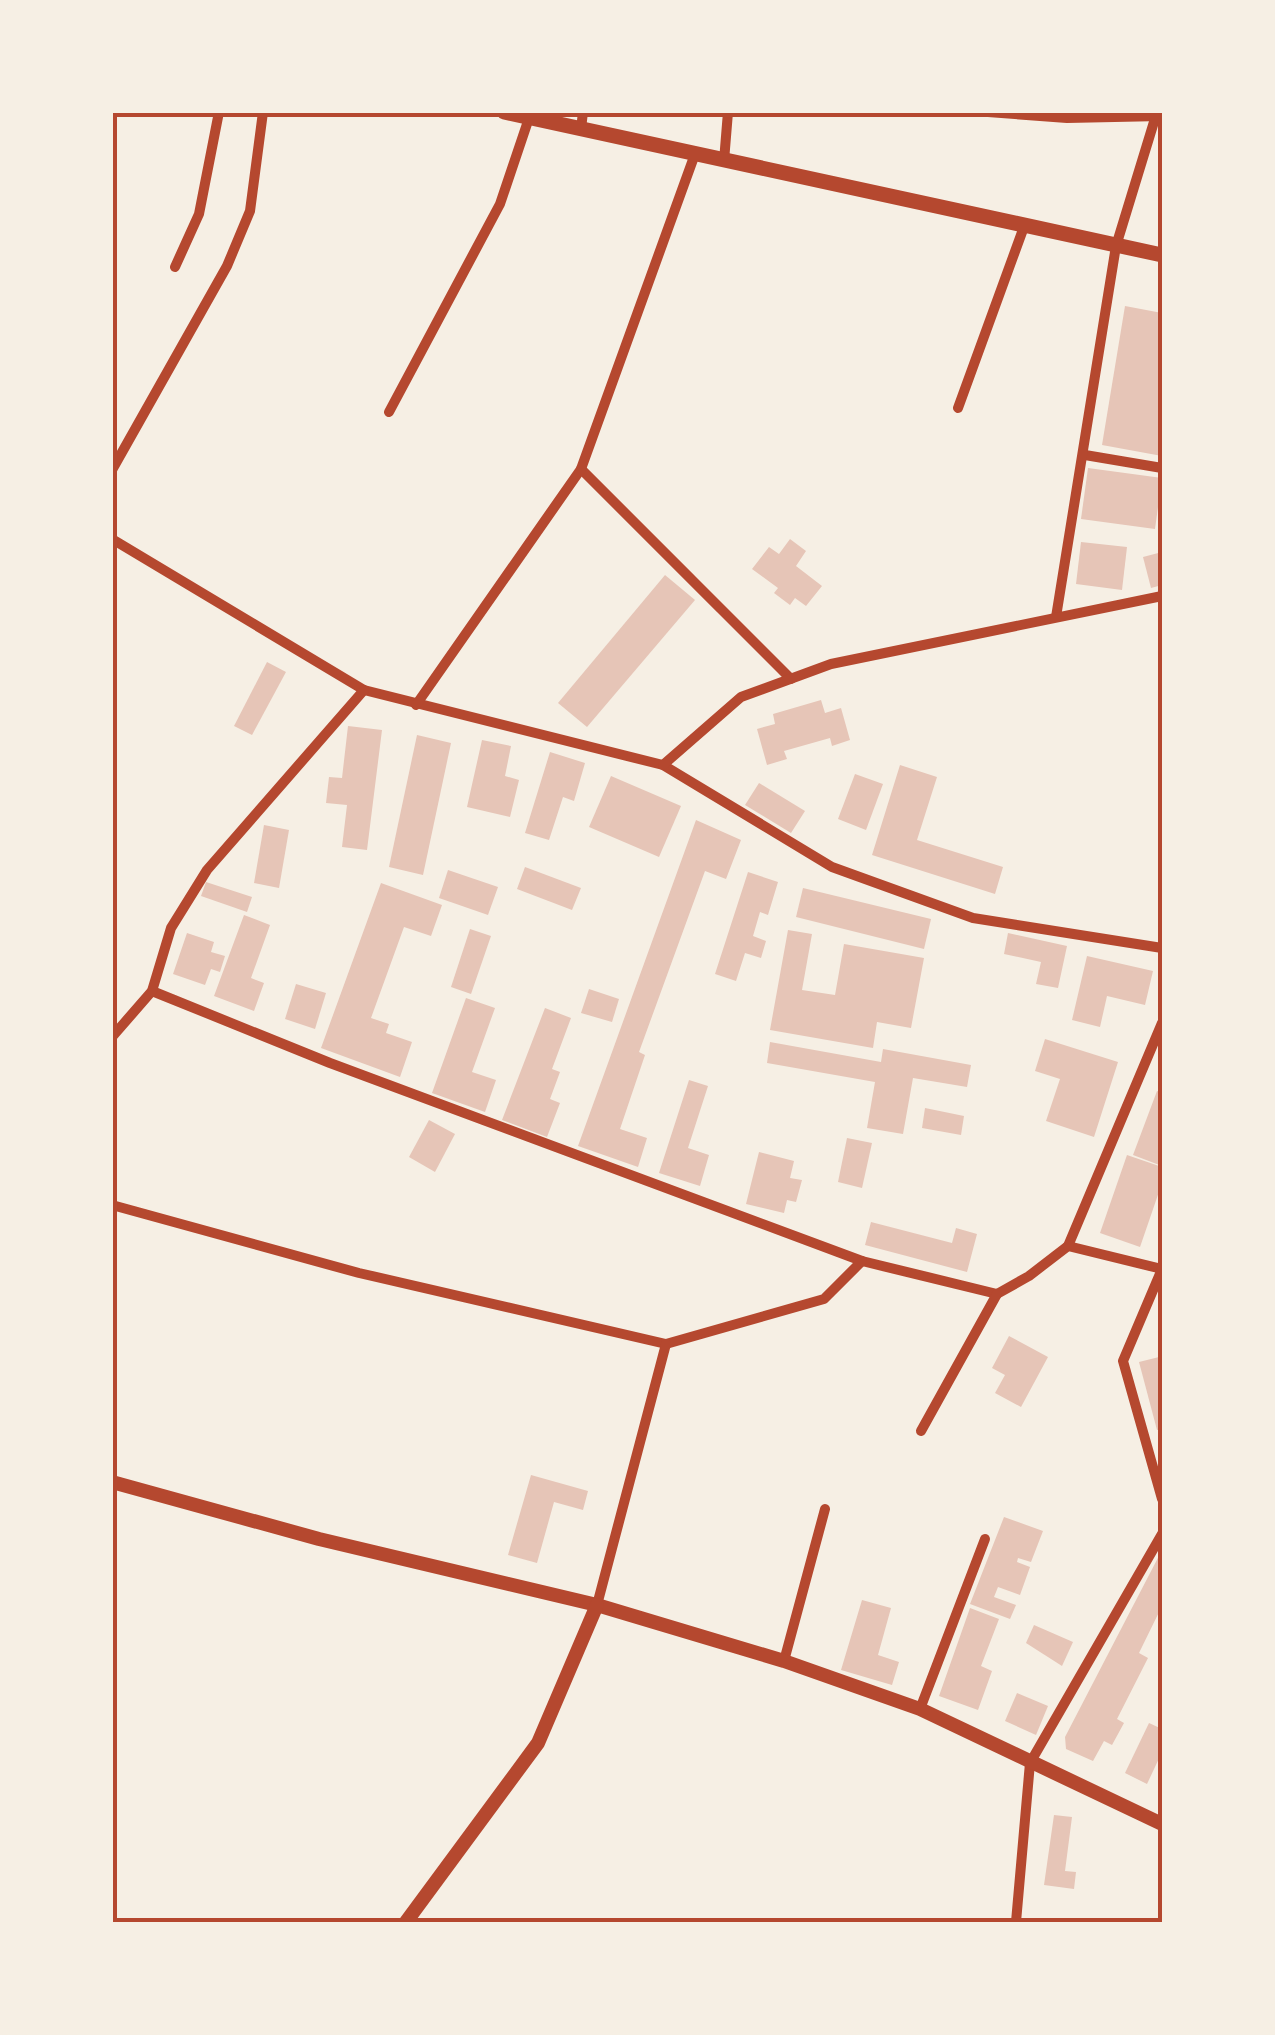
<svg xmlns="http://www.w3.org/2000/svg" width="1275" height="2035" font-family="'Varela Round',sans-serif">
	<rect width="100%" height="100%" fill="#f6efe4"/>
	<g fill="#e6c5b7">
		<polygon points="1125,306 1162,313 1162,456 1102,445"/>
		<polygon points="1088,468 1162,478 1155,529 1081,519"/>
		<polygon points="790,539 806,551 796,566 822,586 806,606 795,598 790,605 774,593 778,588 752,569 769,547 779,554"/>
		<polygon points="1081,542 1127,547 1122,590 1076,584"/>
		<polygon points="1162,552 1162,585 1151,588 1143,557"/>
		<polygon points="665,575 695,600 587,727 558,703"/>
		<polygon points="267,662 286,672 252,735 234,726"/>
		<polygon points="821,700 825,713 841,708 850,740 832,746 830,738 784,751 787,759 767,765 757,729 775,724 773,714"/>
		<polygon points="348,726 382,730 367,850 342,847 347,805 326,803 329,777 342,778"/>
		<polygon points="417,735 451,743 423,875 389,867"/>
		<polygon points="482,740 511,746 505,776 519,780 510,817 467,807"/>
		<polygon points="550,752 585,763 574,801 563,797 549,840 525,833"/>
		<polygon points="900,765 937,777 917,840 1003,867 995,894 872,855"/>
		<polygon points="855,774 883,784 866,830 838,819"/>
		<polygon points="611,776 681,806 659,857 589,827"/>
		<polygon points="759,783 805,811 791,833 745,805"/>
		<polygon points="696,820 741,840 726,879 705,871 639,1052 645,1055 620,1129 647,1138 638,1167 578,1146"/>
		<polygon points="264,825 289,830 279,888 254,883"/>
		<polygon points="525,867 581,888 572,910 517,889"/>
		<polygon points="448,870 498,887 488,915 439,898"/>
		<polygon points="748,872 778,882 768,915 760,912 753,936 766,941 761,958 745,953 736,981 715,974"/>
		<polygon points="206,882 252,897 247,912 201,896"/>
		<polygon points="381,883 442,905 431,936 404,927 371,1018 389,1024 386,1033 412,1042 400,1077 321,1048"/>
		<polygon points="803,888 931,919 924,949 796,917"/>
		<polygon points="244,915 270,925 251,978 264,983 254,1011 214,996"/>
		<polygon points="470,929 491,936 471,994 451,987"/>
		<polygon points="788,930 812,934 802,990 835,995 844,944 924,958 911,1028 877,1022 873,1048 770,1030"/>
		<polygon points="187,933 214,942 211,952 225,956 220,972 211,969 205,985 173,974"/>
		<polygon points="1008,933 1067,946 1058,988 1036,984 1041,962 1004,954"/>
		<polygon points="1087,956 1153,971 1145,1005 1107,996 1100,1027 1072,1020"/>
		<polygon points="296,984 326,993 315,1029 285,1019"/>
		<polygon points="589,989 619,999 612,1022 581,1013"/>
		<polygon points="466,998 495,1008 472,1072 496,1080 485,1112 432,1093"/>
		<polygon points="545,1008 571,1018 552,1069 560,1072 550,1099 560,1103 547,1137 502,1120"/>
		<polygon points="1045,1039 1118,1062 1094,1137 1046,1121 1060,1079 1035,1071"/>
		<polygon points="770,1042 881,1062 883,1049 971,1065 967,1087 913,1078 903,1134 867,1128 875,1082 767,1063"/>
		<polygon points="689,1080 708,1086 688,1148 709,1155 700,1186 659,1173"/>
		<polygon points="1157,1091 1162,1093 1162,1166 1133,1155"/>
		<polygon points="925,1108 964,1116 961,1135 922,1128"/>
		<polygon points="429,1120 455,1134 435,1172 409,1157"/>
		<polygon points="847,1138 872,1143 862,1188 838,1182"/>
		<polygon points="759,1152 794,1161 790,1178 802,1180 796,1202 787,1200 784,1213 746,1204"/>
		<polygon points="1127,1155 1162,1167 1162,1183 1140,1247 1100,1233"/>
		<polygon points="871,1222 952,1243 956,1228 977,1234 967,1272 865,1245"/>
		<polygon points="1009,1336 1048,1357 1021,1407 995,1393 1005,1375 992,1368"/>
		<polygon points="1159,1357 1162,1429 1157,1430 1139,1362"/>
		<polygon points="531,1475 588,1491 583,1510 554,1502 537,1563 508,1555"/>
		<polygon points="1004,1517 1043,1531 1031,1562 1018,1558 1017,1562 1030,1567 1020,1595 998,1587 994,1597 1016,1605 1010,1619 970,1604"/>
		<polygon points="1162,1550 1162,1606 1139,1653 1148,1658 1117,1719 1124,1723 1112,1745 1104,1741 1093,1761 1066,1749 1065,1737"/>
		<polygon points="862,1600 891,1608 878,1655 899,1662 892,1685 841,1670"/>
		<polygon points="970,1608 999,1619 981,1666 992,1671 978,1710 939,1696"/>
		<polygon points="1034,1625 1073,1642 1062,1666 1026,1643"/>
		<polygon points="1017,1693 1048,1706 1036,1735 1005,1721"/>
		<polygon points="1149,1723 1162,1729 1162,1752 1147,1784 1125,1773"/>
		<polygon points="1054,1815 1072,1817 1065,1871 1076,1872 1074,1889 1044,1885"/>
	</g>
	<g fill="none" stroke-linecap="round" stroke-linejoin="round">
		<g stroke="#b5482f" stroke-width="10">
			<polyline points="988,112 1067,118 1162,116"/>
			<polyline points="581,129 583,112"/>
			<polyline points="724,161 728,112"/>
			<polyline points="175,267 199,214 219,112"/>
			<polyline points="958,408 1025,224"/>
			<polyline points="389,412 500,204 529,118"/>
			<polyline points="1085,455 1162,468"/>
			<polyline points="581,469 791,679"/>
			<polyline points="112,470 227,266 250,211 263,112"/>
			<polyline points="112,539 364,690 663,765 832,867 973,918 1162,948"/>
			<polyline points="1056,617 1116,246 1157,112"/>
			<polyline points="416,705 581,469 695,154"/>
			<polyline points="663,765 741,697 831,664 1162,596"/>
			<polyline points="152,991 330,1063 862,1261 997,1294 1029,1276 1068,1246 1162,1269"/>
			<polyline points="112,1037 152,991 171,928 207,870 364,690"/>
			<polyline points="112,1205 359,1273 666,1344 824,1299 862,1261"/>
			<polyline points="1068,1246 1162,1023"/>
			<polyline points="1162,1269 1123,1361 1162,1499"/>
			<polyline points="921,1431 997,1294"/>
			<polyline points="597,1605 666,1344"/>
			<polyline points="784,1661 825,1509"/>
			<polyline points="920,1709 985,1539"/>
			<polyline points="1016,1922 1030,1763 1162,1534"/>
		</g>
		<g stroke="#b5482f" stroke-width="14">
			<polyline points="112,1482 319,1539 597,1605 784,1661 920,1709 1162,1824"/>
			<polyline points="406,1922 538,1743 597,1605"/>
		</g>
		<polyline stroke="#b5482f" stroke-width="15" points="504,112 1162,255"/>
	</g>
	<rect width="1275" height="2035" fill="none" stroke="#f6efe4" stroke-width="230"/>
	<rect x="115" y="115" width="1045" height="1805" fill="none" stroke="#b5482f" stroke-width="4"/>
</svg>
